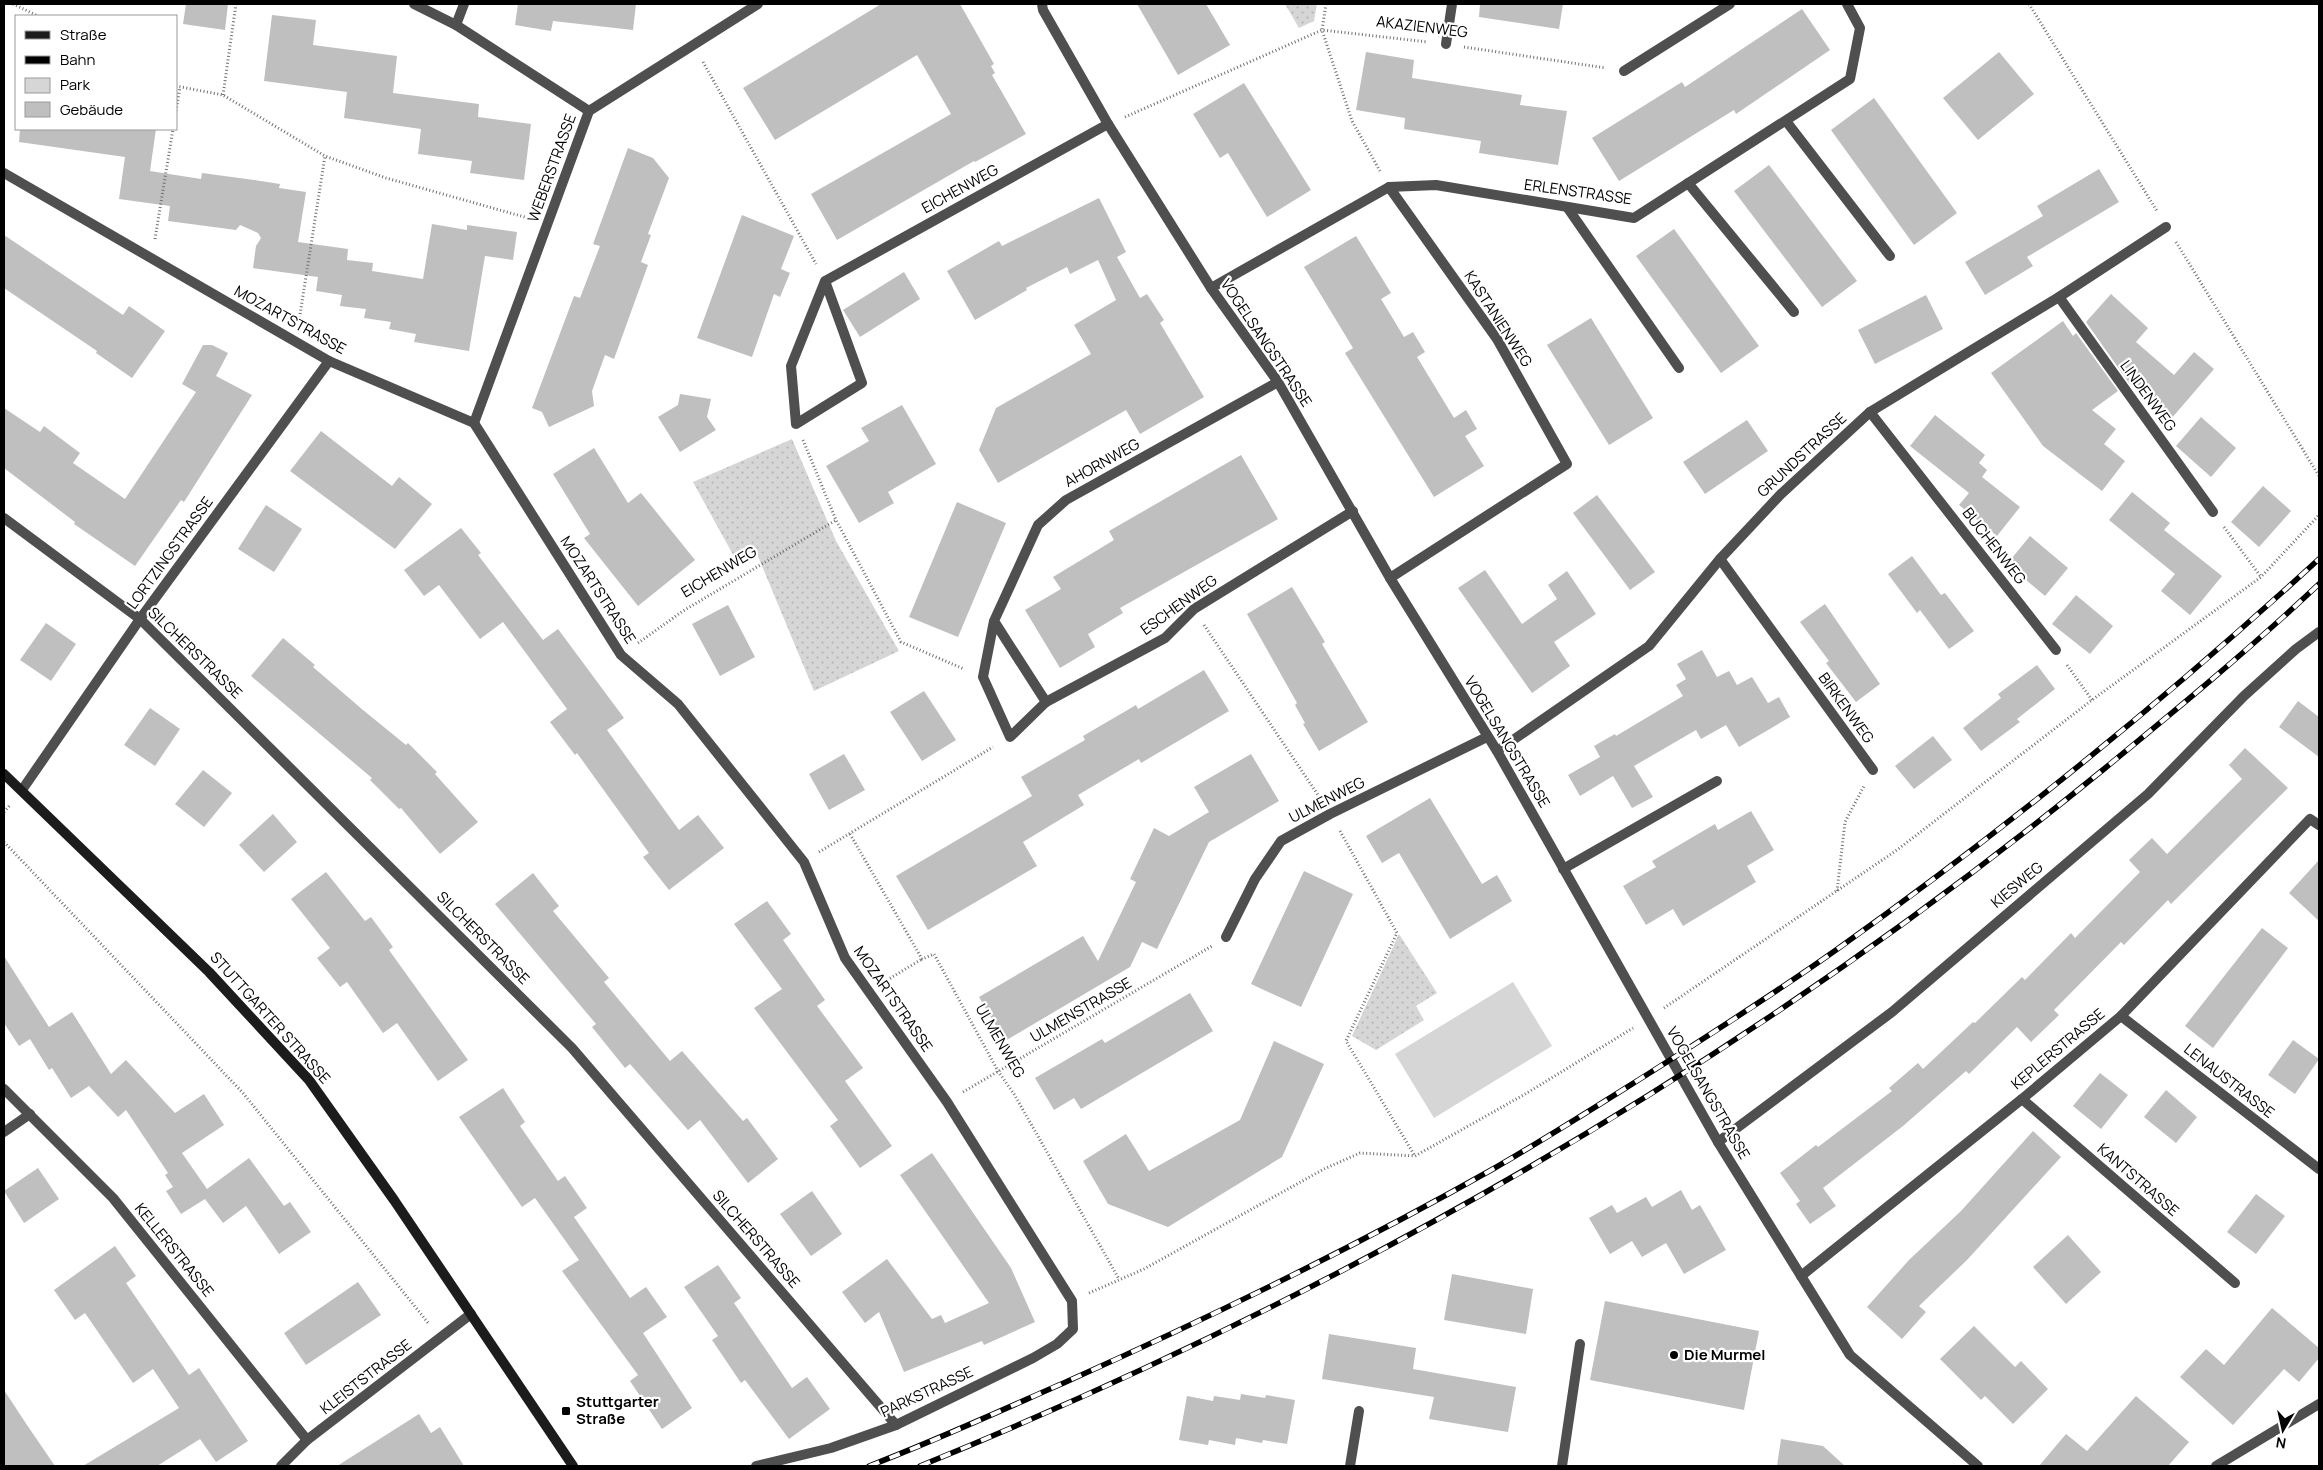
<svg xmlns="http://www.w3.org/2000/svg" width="2323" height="1470" font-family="Manrope,sans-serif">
	<defs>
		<pattern id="green-dots" width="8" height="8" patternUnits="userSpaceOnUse" patternTransform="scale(1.25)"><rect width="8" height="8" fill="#d6d6d6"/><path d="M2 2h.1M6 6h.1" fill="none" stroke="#b6b6b6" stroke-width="1.8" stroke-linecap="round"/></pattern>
	</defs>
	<rect width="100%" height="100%" fill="#fff"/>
	<g fill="url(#green-dots)">
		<polygon points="1285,4 1317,4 1314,21 1299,28"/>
		<polygon points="792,439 836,541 899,651 814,691 757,554 737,562 693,482"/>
		<polygon points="1399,934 1437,993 1416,1006 1424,1020 1376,1050 1352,1036"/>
	</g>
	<polygon fill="#d6d6d6" points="1513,982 1552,1046 1434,1118 1395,1054"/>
	<g fill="#bfbfbf">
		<polygon points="186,4 228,4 225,30 183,24"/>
		<polygon points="518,4 636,4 633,30 553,21 551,31 515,25"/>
		<polygon points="881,4 960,4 994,64 991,66 995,73 992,75 1026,134 975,162 974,161 837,240 811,194 951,114 917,55 775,140 743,88"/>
		<polygon points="1137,4 1206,4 1230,45 1178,75"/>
		<polygon points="1480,4 1563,4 1559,29 1479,17"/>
		<polygon points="1802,9 1830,50 1736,114 1734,110 1619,181 1592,138 1682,82 1685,87"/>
		<polygon points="272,15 316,20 313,45 397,56 393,93 479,104 478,117 531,124 524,180 470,173 472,161 418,154 421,129 344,118 347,92 264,81"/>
		<polygon points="1366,52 1414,60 1412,78 1522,95 1520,105 1567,111 1558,165 1479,153 1481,141 1404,129 1405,118 1356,110"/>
		<polygon points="1999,52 2034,94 1978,140 1943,98"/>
		<polygon points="1244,83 1311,190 1267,217 1228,153 1220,158 1193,114"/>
		<polygon points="1874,98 1957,213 1914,245 1831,130"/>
		<polygon points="20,129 156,129 150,171 201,179 202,173 254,180 280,184 279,188 306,192 298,242 348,249 347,260 373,263 372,271 423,279 432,224 467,230 467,225 517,232 513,260 485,256 469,351 414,342 416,334 389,329 391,322 364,318 366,309 340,306 342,295 316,291 318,277 253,268 256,246 261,238 258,233 240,225 236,230 168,221 170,206 119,199 125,157 19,142"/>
		<polygon points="628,148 653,158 669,178 648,234 651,235 641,262 648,265 614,359 605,355 592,391 594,406 549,427 542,412 532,408 574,296 580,298 600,246 593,244"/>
		<polygon points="1769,165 1857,281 1822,307 1734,191"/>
		<polygon points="2099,169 2119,202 2027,257 2033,266 1985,295 1965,262 2043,216 2037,206"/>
		<polygon points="1099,198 1126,252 1117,257 1140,298 1147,294 1164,320 1160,323 1204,397 1140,434 1126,410 998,483 979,450 996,408 1091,354 1074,325 1116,300 1098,260 1070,274 1067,267 1026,288 1027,290 975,320 947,271 999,241 1002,246"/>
		<polygon points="742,215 794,236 781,269 790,273 780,297 774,294 752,357 697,338"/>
		<polygon points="1674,229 1759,346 1721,373 1636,256"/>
		<polygon points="4,235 123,315 129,306 165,331 132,378 96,353 97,351 4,288"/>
		<polygon points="1356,236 1391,293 1381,299 1404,337 1413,332 1425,352 1417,357 1454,418 1466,410 1477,429 1465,436 1484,466 1434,497 1345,353 1353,348 1304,267"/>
		<polygon points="904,272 920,299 860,337 843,310"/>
		<polygon points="2111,294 2148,328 2136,342 2174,375 2194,352 2214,369 2171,419 2129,383 2086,322"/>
		<polygon points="1926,295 1943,329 1875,364 1858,330"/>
		<polygon points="1591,318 1653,418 1609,445 1547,345"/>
		<polygon points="2063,321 2073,336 2076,333 2118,391 2092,410 2116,429 2104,444 2125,461 2102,491 2043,446 1991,373"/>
		<polygon points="203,345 212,345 228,353 216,376 252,395 184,502 181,500 135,566 74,524 75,522 4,468 4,408 40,432 44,426 80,453 73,463 125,499 196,392 182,384"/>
		<polygon points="680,394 711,399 707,417 716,430 680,452 658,417 678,405"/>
		<polygon points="902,405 936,464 888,492 894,503 859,523 826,466 869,441 861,428"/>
		<polygon points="1935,415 1985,455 1979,463 1987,470 1982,477 2020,507 1997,536 1959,505 1969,493 1910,446"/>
		<polygon points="2201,417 2236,448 2211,477 2176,446"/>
		<polygon points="1747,420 1768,451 1705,494 1683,462"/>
		<polygon points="321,431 392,486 399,477 432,504 395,549 290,471"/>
		<polygon points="594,448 628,503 641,493 695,560 638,606 584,538 590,534 553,474"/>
		<polygon points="1241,455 1278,519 1120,608 1123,613 1088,634 1095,647 1060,668 1025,610 1061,589 1053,577 1114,540 1109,531"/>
		<polygon points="2263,486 2291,511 2259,547 2231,522"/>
		<polygon points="2132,492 2170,523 2164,530 2222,576 2190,615 2161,591 2175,574 2109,520"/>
		<polygon points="1597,495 1655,572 1630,590 1573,513"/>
		<polygon points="957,502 1006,523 958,637 909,617"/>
		<polygon points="266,505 302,529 274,572 238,549"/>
		<polygon points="461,528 481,553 478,555 543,640 558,629 624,718 607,730 679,830 698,815 724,848 669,890 643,857 649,853 577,753 575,755 550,722 567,709 503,622 480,639 439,585 424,596 404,570"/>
		<polygon points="2030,536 2068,568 2045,596 2007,564"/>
		<polygon points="1912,556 1941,595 1945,593 1974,631 1949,649 1920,610 1917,613 1888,574"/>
		<polygon points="1485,570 1522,624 1557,599 1548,585 1567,571 1596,614 1554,642 1570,666 1532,693 1458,588"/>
		<polygon points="1292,587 1325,642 1322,644 1368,722 1319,751 1303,724 1305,723 1295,705 1297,703 1247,614"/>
		<polygon points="2076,595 2113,626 2090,654 2052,624"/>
		<polygon points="1825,604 1880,684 1856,702 1826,663 1829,661 1800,622"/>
		<polygon points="728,605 755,657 720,676 692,624"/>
		<polygon points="46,623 76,644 51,681 20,660"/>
		<polygon points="283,638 315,665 313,667 363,710 406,745 408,743 437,772 435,774 478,822 440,854 401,808 399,809 370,780 372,778 251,676"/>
		<polygon points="1702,650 1717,677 1729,671 1737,685 1752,677 1768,703 1779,697 1790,717 1739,747 1726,725 1701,739 1696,730 1634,766 1653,797 1632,808 1613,776 1580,796 1568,775 1600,757 1594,746 1615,734 1616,736 1683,696 1676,685 1686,679 1677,664"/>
		<polygon points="2037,665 2055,689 2017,719 2020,722 1981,751 1963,728 2001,698 1998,694"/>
		<polygon points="1204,670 1229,711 1141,763 1139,759 1078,795 1084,805 1023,842 1037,866 928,930 896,876 1032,796 1021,777 1085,740 1083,736 1136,705 1138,709"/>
		<polygon points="924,691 956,740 922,761 890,712"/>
		<polygon points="2298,701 2319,717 2319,757 2279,727"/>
		<polygon points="150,708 180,729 155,766 124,745"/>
		<polygon points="1933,736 1952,760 1914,789 1895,766"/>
		<polygon points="2245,748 2288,788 2171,904 2168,900 2124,945 2121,942 2054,1010 2059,1015 2031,1042 2017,1027 1969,1074 1966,1071 1903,1126 1823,1188 1836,1206 1810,1224 1796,1204 1800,1201 1780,1173 1816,1145 1818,1147 1892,1091 1889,1088 1918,1063 1923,1069 1973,1022 1975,1023 2022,977 2025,980 2071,933 2075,938 2140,872 2129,860 2152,838 2167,854 2242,779 2229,765"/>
		<polygon points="844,754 865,790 829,810 809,774"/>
		<polygon points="1251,754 1279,801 1209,842 1157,949 1142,942 1130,967 1005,1041 979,997 1083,936 1098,961 1136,882 1130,879 1154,828 1169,836 1209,812 1194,787"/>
		<polygon points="203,770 232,793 204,827 175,804"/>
		<polygon points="1430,798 1482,884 1497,875 1512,901 1450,939 1399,853 1382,863 1366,836"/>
		<polygon points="1751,811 1774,850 1747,866 1756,882 1683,926 1673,909 1646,925 1623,886 1656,867 1652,861 1715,824 1718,830"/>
		<polygon points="273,814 297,842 264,872 239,845"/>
		<polygon points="2319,860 2319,921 2289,893"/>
		<polygon points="1304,871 1353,894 1301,1007 1251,984"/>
		<polygon points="326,872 365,921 371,917 393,947 389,950 468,1060 438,1081 397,1023 383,1033 347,982 340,987 317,958 330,948 291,899"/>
		<polygon points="533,873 559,906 553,911 609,978 604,982 670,1061 682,1051 743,1121 747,1118 778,1159 748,1183 700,1120 688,1130 630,1064 625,1068 592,1027 596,1024 495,904"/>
		<polygon points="767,901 791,934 783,940 825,1000 817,1006 863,1068 845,1081 892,1146 860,1168 830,1126 838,1120 754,1008 782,989 734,924"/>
		<polygon points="2262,928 2288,948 2213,1048 2185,1026"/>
		<polygon points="4,956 49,1027 72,1012 111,1074 126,1060 175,1113 204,1094 224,1125 182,1153 207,1189 249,1158 284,1206 290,1202 311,1232 279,1254 246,1206 223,1223 205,1199 181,1214 166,1191 173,1187 165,1175 168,1173 126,1110 118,1117 89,1086 71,1098 52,1068 49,1070 30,1039 19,1046 4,1023"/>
		<polygon points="1190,993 1213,1031 1081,1109 1074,1098 1054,1110 1035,1078 1102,1039 1105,1043"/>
		<polygon points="2293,1040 2319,1059 2295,1094 2268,1075"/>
		<polygon points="1274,1041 1324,1064 1282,1157 1168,1227 1108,1204 1083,1161 1126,1134 1149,1171 1240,1120"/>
		<polygon points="2100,1073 2128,1095 2101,1129 2073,1106"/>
		<polygon points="503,1088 525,1122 520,1126 558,1181 565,1176 587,1208 574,1217 630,1298 646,1287 667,1317 643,1333 692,1408 662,1429 630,1381 638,1375 562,1271 579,1260 535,1198 522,1207 459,1117"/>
		<polygon points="2166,1090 2197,1117 2176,1143 2144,1117"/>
		<polygon points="2033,1131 2061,1157 1967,1260 1919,1306 1926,1312 1902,1339 1867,1307 1909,1260 1961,1211"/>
		<polygon points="932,1153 1011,1268 1035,1322 984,1345 982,1341 904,1372 879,1312 865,1323 842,1292 887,1259 932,1319 941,1315 945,1323 989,1303 900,1175"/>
		<polygon points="38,1168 59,1199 24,1223 4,1191"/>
		<polygon points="1681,1190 1692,1210 1700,1205 1726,1250 1684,1274 1666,1243 1642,1257 1632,1241 1610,1254 1589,1218 1612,1205 1617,1213 1646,1197 1652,1207"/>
		<polygon points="812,1191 842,1234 811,1256 780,1214"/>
		<polygon points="2256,1194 2285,1216 2256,1254 2227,1232"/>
		<polygon points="2068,1235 2101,1272 2066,1304 2033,1267"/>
		<polygon points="115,1246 136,1276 126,1283 189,1375 199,1368 248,1441 216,1462 200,1439 157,1466 83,1466 179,1408 153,1369 133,1383 85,1313 75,1320 54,1290"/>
		<polygon points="718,1265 741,1298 734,1303 792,1388 807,1377 830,1409 789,1439 745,1380 741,1383 712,1340 718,1336 684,1287"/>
		<polygon points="1452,1274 1533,1289 1526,1334 1444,1320"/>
		<polygon points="358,1282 381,1315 306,1365 284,1333"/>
		<polygon points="1605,1301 1759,1331 1744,1410 1590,1380"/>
		<polygon points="2272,1308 2319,1348 2319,1358 2299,1382 2284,1369 2233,1425 2180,1377 2206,1349 2224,1365"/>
		<polygon points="1974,1326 2015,1367 2021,1361 2048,1389 2013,1424 1985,1396 1981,1400 1940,1359"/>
		<polygon points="1329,1334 1416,1348 1413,1369 1516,1387 1508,1432 1429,1419 1434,1397 1322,1379"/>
		<polygon points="4,1390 27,1425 55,1466 4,1466"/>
		<polygon points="1241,1394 1265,1398 1266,1395 1295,1400 1287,1444 1263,1440 1262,1443 1236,1438 1235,1445 1209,1440 1208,1445 1179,1440 1187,1396 1213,1401 1214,1396 1240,1400"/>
		<polygon points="2136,1396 2189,1442 2168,1466 2039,1466 2066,1434 2087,1451"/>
		<polygon points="419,1414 431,1433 440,1427 464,1466 337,1466"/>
		<polygon points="1781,1439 1823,1446 1845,1466 1777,1466"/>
	</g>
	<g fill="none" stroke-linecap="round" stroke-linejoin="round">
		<g stroke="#717171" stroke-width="3" stroke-dasharray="1 2.5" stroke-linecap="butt">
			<polyline points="13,4 38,16"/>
			<polyline points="1326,4 1322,30 1352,121 1380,171"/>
			<polyline points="2029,4 2157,211"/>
			<polyline points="1464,47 1606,68"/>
			<polyline points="703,62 816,264"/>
			<polyline points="176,86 223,95 325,156 386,178 528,218"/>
			<polyline points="223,95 236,4"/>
			<polyline points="176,111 180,87"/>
			<polyline points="1125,117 1322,30 1428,42"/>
			<polyline points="155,239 173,129"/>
			<polyline points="2176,242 2319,476"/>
			<polyline points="299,321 325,156"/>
			<polyline points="803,440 836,520 901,642 964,669"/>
			<polyline points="2224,527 2261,577"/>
			<polyline points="1204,625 1320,798"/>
			<polyline points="638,643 683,611 836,520"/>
			<polyline points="2067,665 2092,700"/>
			<polyline points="4,812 10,805"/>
			<polyline points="1340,831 1397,933 1346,1041 1415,1156"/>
			<polyline points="850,834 922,959 934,954 998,1071 1014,1094 1119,1279"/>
			<polyline points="4,842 243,1093 429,1324"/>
			<polyline points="819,852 993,747"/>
			<polyline points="1837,891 1845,822 1864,786"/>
			<polyline points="884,982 922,959"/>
			<polyline points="1664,1008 1897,850 2092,700 2261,577 2319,515"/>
			<polyline points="963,1092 1212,946"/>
			<polyline points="1089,1293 1144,1269 1324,1169 1360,1153 1415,1156 1527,1093 1633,1028"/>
		</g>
		<g stroke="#4f4f4f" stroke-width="10">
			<polyline points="1786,121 1890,256"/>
			<polyline points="1688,183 1794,312"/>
			<polyline points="1567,207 1679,368"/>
			<polyline points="1563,869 1717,781"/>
		</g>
		<g stroke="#4f4f4f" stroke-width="10">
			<polyline points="414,4 456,25 589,111"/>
			<polyline points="1042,4 1043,10 1108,124 1211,288 1278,382 1390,578 1497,751 1718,1142 1850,1355 1978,1466"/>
			<polyline points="456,25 464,4"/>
			<polyline points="1446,44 1452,4"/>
			<polyline points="1624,71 1730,4"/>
			<polyline points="4,173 329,361 474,423 621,655 678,704 804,862 845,958 947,1102 1072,1301 1073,1329 1057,1344 1033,1358 896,1425 831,1448 756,1466"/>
			<polyline points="1389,187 1497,339 1567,464 1390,578"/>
			<polyline points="825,281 862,383 796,424 791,366 825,281 1108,124"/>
			<polyline points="1211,288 1389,187 1436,185 1634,218 1850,79 1860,28 1847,4"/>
			<polyline points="2059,297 2213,512"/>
			<polyline points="1870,412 2056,650"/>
			<polyline points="474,423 589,111 758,4"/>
			<polyline points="4,518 140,619 572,1048 896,1425"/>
			<polyline points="1720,559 1873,770"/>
			<polyline points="994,621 1046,702 1010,737 983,677 994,621 1038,525 1066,500 1278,382"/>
			<polyline points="1046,702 1165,638 1194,609 1353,511"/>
			<polyline points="1497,751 1649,646 1720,559 1781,494 1870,412 2059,297 2166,227"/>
			<polyline points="22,790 140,619 329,361"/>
			<polyline points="1226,937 1255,879 1281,841 1330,814 1487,737"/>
			<polyline points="2121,1016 2319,1169"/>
			<polyline points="4,1089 113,1198 307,1440"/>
			<polyline points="2022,1099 2235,1283"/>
			<polyline points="4,1132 30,1114"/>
			<polyline points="1718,1142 1892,1012 2148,794 2244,696 2296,649 2319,632"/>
			<polyline points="1801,1276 2022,1099 2121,1016 2310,819 2319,825"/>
			<polyline points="281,1466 307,1440 471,1314"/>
			<polyline points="1350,1466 1359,1411"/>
			<polyline points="1562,1466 1580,1344"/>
			<polyline points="2216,1466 2319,1404"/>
		</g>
		<polyline stroke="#1c1c1c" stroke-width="10" points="4,774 209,972 309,1080 394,1200 573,1466"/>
		<defs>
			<g id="rail">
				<path d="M869,1466C937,1440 1002,1410 1068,1381C1213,1316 1355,1247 1493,1169C1545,1139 1597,1106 1648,1074C1711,1034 1774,994 1836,950C2005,830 2166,699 2319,559"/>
				<path d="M920,1466C1350,1291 1744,1063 2104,769C2177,709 2250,649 2319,584"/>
			</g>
		</defs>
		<use href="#rail" stroke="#000" stroke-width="5.5"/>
		<use href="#rail" stroke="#fff" stroke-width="4" stroke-dasharray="11" stroke-linecap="butt"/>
	</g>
	<g fill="#000" stroke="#fff" stroke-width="2">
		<circle cx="1674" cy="1355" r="5"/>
		<rect x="561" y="1406" width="10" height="10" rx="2.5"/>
	</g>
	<g text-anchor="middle" stroke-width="4.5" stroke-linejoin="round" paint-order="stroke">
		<g font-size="15" fill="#000" stroke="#fff">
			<text transform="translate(1422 27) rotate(7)" y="5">AKAZIENWEG</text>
			<text transform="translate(552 168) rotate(-70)" y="5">WEBERSTRASSE</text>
			<text transform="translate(960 189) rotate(-29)" y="5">EICHENWEG</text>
			<text transform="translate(1578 192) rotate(8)" y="5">ERLENSTRASSE</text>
			<text transform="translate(1498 319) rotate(57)" y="5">KASTANIENWEG</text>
			<text transform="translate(290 320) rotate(29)" y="5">MOZARTSTRASSE</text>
			<text transform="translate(1266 343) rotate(56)" y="5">VOGELSANGSTRASSE</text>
			<text transform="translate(2148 396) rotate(54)" y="5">LINDENWEG</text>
			<text transform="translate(1802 455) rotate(-43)" y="5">GRUNDSTRASSE</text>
			<text transform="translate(1102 463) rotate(-29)" y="5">AHORNWEG</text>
			<text transform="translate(1994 546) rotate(52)" y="5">BUCHENWEG</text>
			<text transform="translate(170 553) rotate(-54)" y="5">LORTZINGSTRASSE</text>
			<text transform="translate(719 572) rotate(-31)" y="5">EICHENWEG</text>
			<text transform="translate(598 590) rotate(57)" y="5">MOZARTSTRASSE</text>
			<text transform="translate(1179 605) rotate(-36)" y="5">ESCHENWEG</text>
			<text transform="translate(195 653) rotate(44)" y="5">SILCHERSTRASSE</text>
			<text transform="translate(1846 708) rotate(54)" y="5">BIRKENWEG</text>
			<text transform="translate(1507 742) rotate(59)" y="5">VOGELSANGSTRASSE</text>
			<text transform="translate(1327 800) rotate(-27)" y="5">ULMENWEG</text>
			<text transform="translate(2017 885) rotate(-40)" y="5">KIESWEG</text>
			<text transform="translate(483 938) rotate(45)" y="5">SILCHERSTRASSE</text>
			<text transform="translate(893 999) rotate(55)" y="5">MOZARTSTRASSE</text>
			<text transform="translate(1081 1010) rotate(-30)" y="5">ULMENSTRASSE</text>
			<text transform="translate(270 1018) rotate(48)" y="5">STUTTGARTER STRASSE</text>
			<text transform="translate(1000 1041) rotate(60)" y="5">ULMENWEG</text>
			<text transform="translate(2058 1049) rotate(-40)" y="5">KEPLERSTRASSE</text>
			<text transform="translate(2229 1081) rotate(38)" y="5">LENAUSTRASSE</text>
			<text transform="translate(1708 1093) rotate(60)" y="5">VOGELSANGSTRASSE</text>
			<text transform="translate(2138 1180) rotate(41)" y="5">KANTSTRASSE</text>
			<text transform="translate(756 1239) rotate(49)" y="5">SILCHERSTRASSE</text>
			<text transform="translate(174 1250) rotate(51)" y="5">KELLERSTRASSE</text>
			<text transform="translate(366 1377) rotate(-38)" y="5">KLEISTSTRASSE</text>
			<text transform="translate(927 1392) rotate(-25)" y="5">PARKSTRASSE</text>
		</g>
		<g font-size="15" font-weight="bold" fill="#000" stroke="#fff" text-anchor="start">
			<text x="1684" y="1360">Die Murmel</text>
			<text x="576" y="1407">Stuttgarter<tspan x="576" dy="17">Straße</tspan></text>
		</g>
	</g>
	<rect width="2323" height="1470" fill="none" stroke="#000000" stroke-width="10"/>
	<rect x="15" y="15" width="162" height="115" fill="#ffffff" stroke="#999999"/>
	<rect x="25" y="31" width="25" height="8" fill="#1c1c1c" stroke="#999999"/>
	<text x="60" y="40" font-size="15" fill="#000000">Straße</text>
	<rect x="25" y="56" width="25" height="8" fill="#000000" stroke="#999999"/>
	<text x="60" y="65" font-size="15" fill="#000000">Bahn</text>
	<rect x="25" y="78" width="25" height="15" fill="#d6d6d6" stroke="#999999"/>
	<text x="60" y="90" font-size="15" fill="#000000">Park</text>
	<rect x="25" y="102" width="25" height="15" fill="#bfbfbf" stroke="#999999"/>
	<text x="60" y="115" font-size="15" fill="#000000">Gebäude</text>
	<g transform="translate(2283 1430) rotate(189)" stroke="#ffffff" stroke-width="4" paint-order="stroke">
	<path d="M0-4L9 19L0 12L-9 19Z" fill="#000000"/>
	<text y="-8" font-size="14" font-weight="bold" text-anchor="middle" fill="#000000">N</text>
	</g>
</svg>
